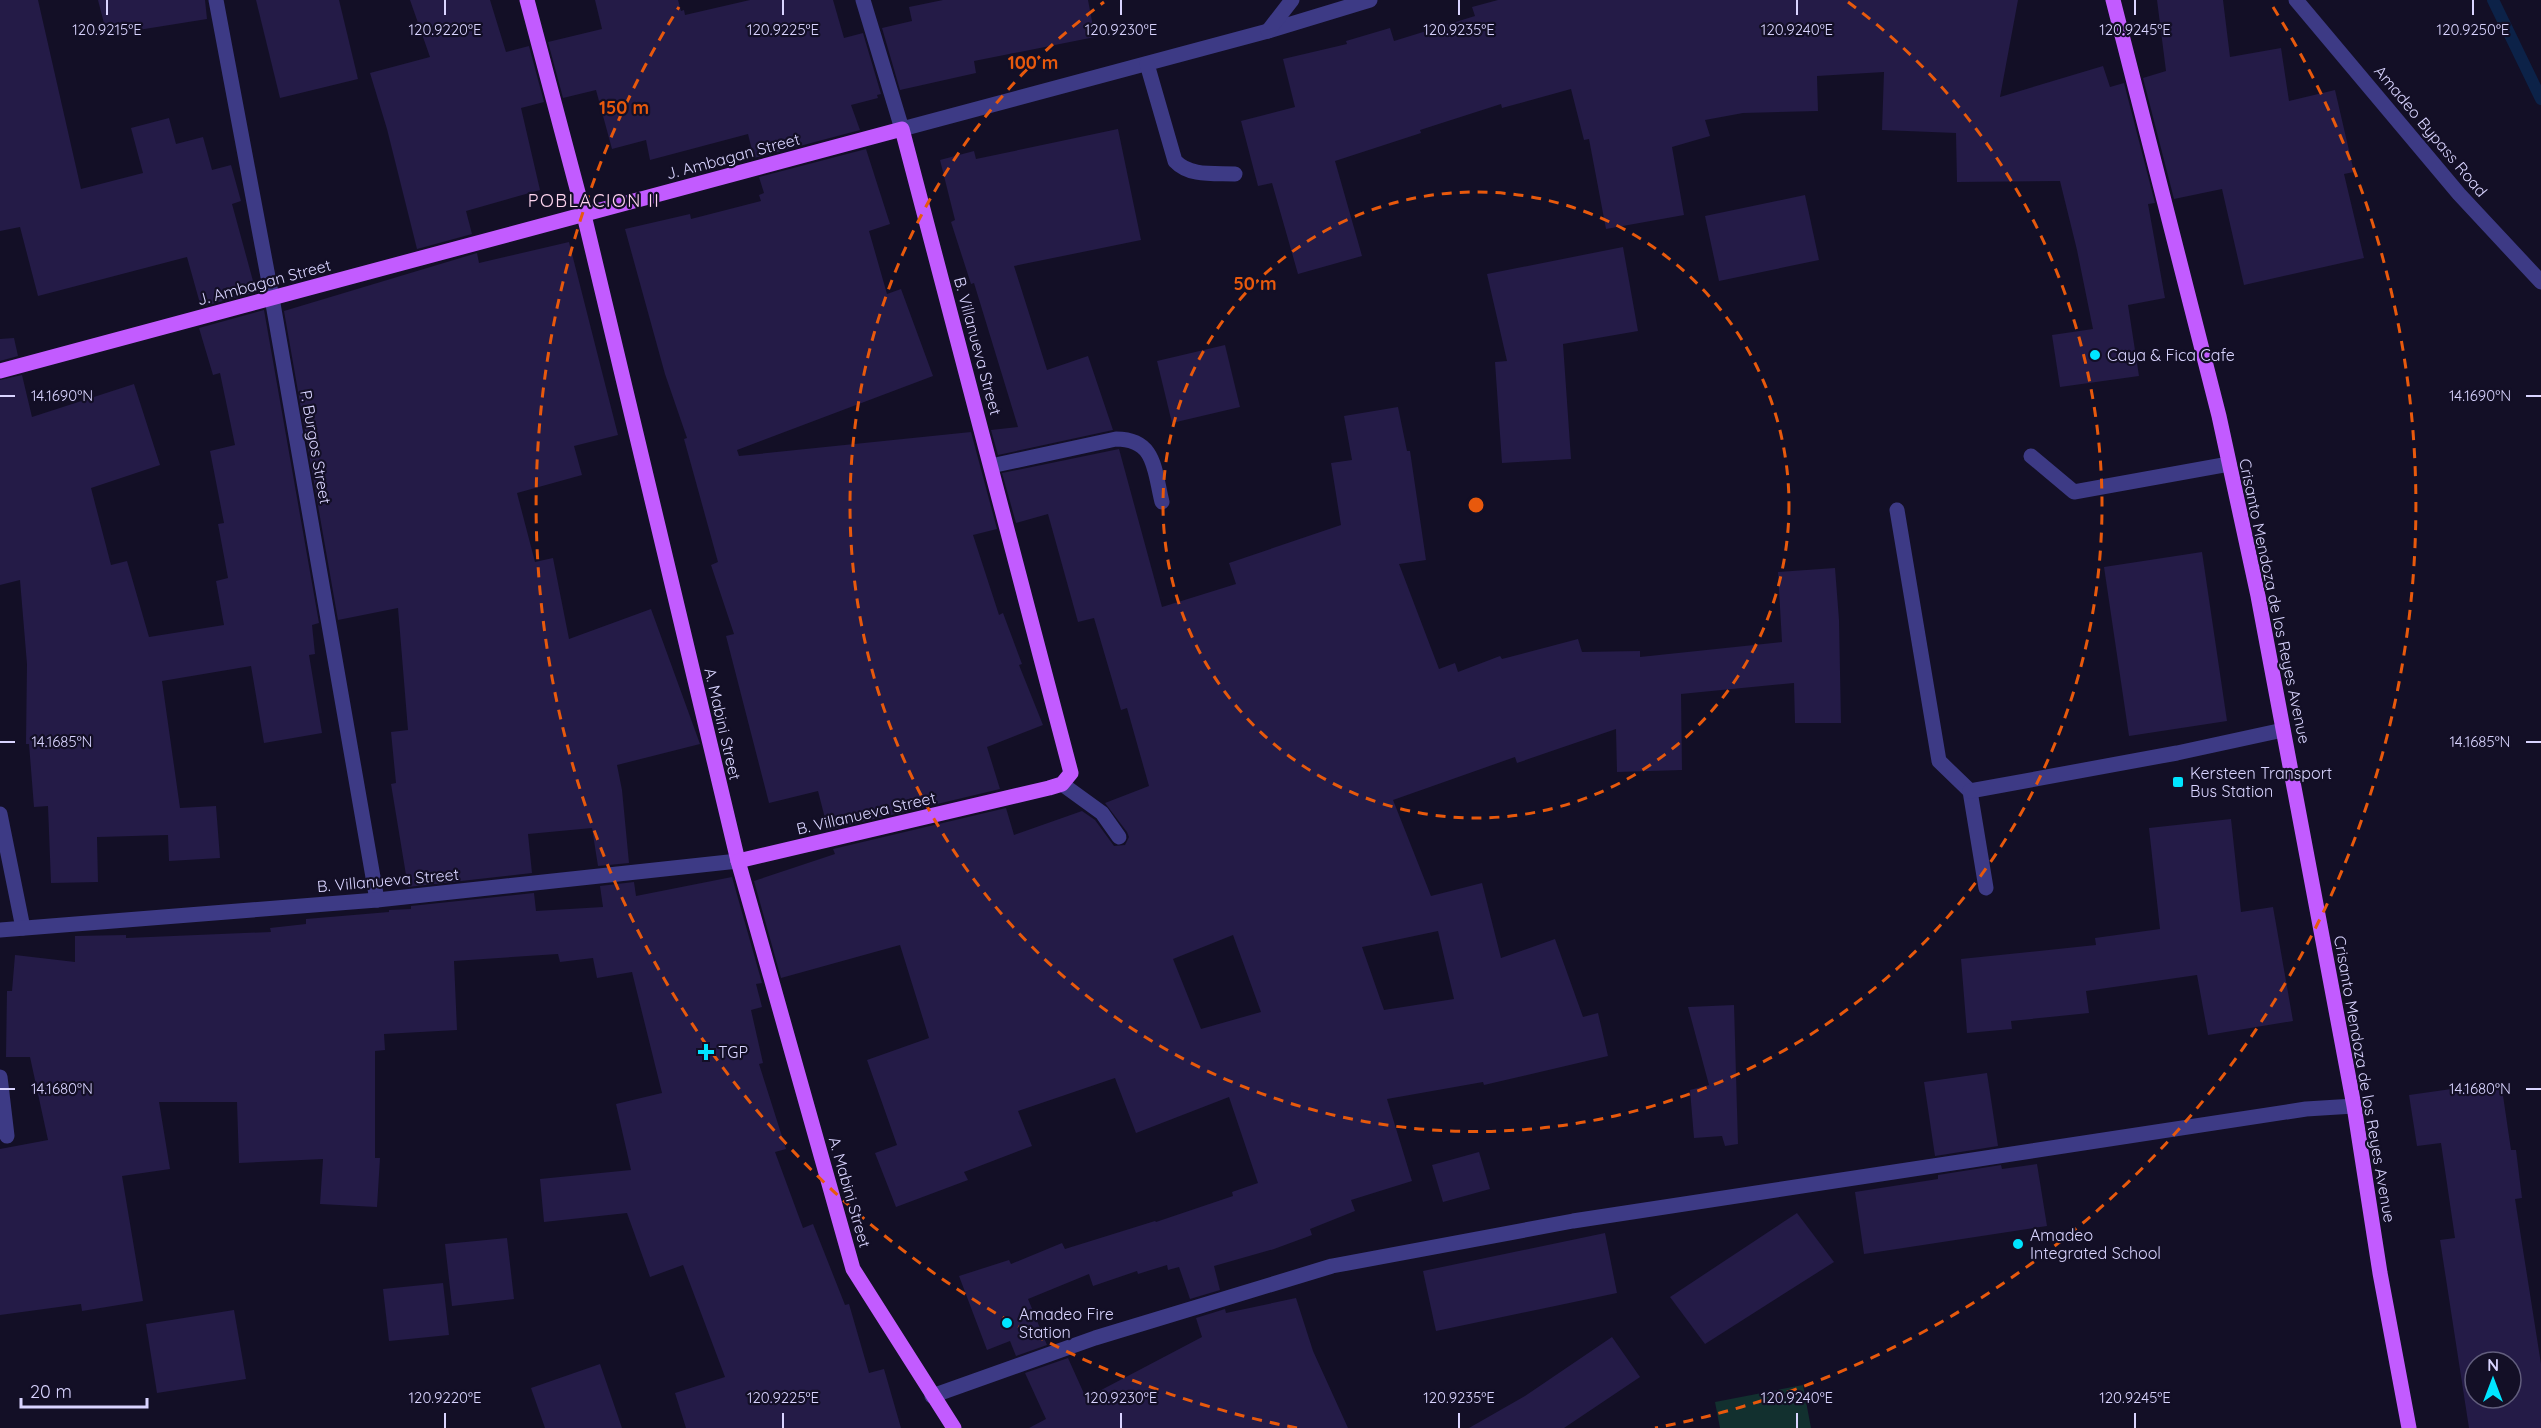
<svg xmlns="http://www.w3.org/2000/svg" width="2541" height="1428" font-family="Quicksand,sans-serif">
	<rect width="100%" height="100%" fill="#130f26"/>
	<polygon fill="#12302f" points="1803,1385 1811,1428 1720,1428 1715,1402"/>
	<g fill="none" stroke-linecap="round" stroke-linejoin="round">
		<polyline stroke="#0c2248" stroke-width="12" points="2493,0 2541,99"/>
	</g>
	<g fill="#241b47" fill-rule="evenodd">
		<polygon points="0,0 38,0 81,189 143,173 131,128 169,118 176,144 203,137 212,170 231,165 241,201 232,204 256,292 201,307 187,257 38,296 20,227 0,231"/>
		<polygon points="98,0 205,0 207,19 107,35"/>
		<polygon points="256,0 339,0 358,79 280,98"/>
		<polygon points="410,0 490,0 506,52 529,46 544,102 521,108 540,190 466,211 472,234 417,249 387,129 370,73 430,57"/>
		<polygon points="595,0 678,0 681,11 684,10 685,15 750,0 833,0 844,38 863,33 881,94 877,95 878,98 851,105 860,130 754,158 748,134 650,160 646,140 612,149 596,90 563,98 548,42 602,29"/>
		<polygon points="943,0 1088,0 1095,37 974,61 976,73 900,90 882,28 912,21 909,7"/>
		<polygon points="1498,0 2018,0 2000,97 2103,66 2110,87 2124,83 2155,203 2148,204 2165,298 2128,305 2139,376 2060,387 2052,335 2093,329 2077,250 2060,181 1957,182 1956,133 1882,130 1884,72 1817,76 1818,111 1743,113 1705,120 1710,136 1672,147 1684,215 1606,229 1589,139 1584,140 1571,89 1502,108 1501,104 1420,130 1421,133 1335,161 1362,256 1298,274 1272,183 1258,186 1241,121 1295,107 1283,59 1347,44 1346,41 1390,28 1394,41 1475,16 1472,7"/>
		<polygon points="2157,0 2223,0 2230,57 2281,48 2289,101 2335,90 2354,172 2344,174 2364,258 2244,285 2222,189 2174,199 2143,78 2166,71"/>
		<polygon points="1118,129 1141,240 1014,266 1047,370 1088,356 1113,430 998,455 991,430 1018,427 974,283 971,284 951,222 955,220 940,160 974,151 976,159"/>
		<polygon points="866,149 890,224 869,231 887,294 901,289 933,376 737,450 739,456 971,432 997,529 973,535 999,615 1003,613 1022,664 1019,665 1043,725 987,747 1000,789 828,830 818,791 769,803 726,636 734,634 711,565 718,562 684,439 687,438 665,374 625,229 690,214 691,219 761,201 759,195 764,193 759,177"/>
		<polygon points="1805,195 1819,260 1719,281 1705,216"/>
		<polygon points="569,242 618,435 574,446 582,475 517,493 535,562 553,558 569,639 651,609 700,744 617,765 622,790 629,863 598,866 592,828 528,834 532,873 408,887 391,784 396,783 391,732 408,730 398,608 338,620 284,311 477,253 479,263"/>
		<polygon points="1623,247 1638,331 1563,344 1571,459 1502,463 1495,362 1507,361 1487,274"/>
		<polygon points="264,310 319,623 312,625 315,654 309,655 322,733 264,743 251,666 162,681 180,808 216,806 220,858 169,861 168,835 97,837 98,882 51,883 48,806 34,807 29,744 26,744 27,664 20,580 0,585 0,380 22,375 32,417 134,384 160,465 91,488 111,565 127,561 149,637 224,625 216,581 228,578 218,524 224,523 210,451 235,445 220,373 213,375 199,328"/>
		<polygon points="14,338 18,356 0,361 0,339"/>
		<polygon points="1225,345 1240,407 1172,423 1157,361"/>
		<path d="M1398,407L1407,451H1410L1426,560L1399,564L1439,669L1455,663L1458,672L1500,656L1502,659L1578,639L1582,652L1640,651V657L1782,642L1778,572L1835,568L1839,620L1841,723H1795L1794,683L1681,694L1682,770L1617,772L1616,729L1517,763L1515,757L1393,800L1431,896L1482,883L1501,958L1555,939L1583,1017L1598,1013L1608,1056L1484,1085L1483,1082L1387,1099L1412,1181L1351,1200L1355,1211L1310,1229L1312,1235L1274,1249L1214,1266L1220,1290L1190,1299L1179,1267L1168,1270L1167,1265L1138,1274L1137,1271L1093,1286L1089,1274L1028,1299L1047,1345L1016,1356L1010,1341L987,1350L959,1276L1009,1260L1011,1264L1062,1243L1065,1249L1155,1221L1156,1222L1233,1196L1232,1192L1258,1183L1229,1097L1136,1133L1115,1078L1018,1111L1032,1146L964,1172L968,1180L896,1207L875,1153L897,1145L867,1060L929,1038L900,945L781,978L754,881L835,854L833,849L1006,808L1014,835L1082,811L1095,820L1114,846L1125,845L1129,837L1127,832L1105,803L1149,786L1127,708L1121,710L1094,618L1078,622L1048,514L1016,523L1002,473L1119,449L1162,607L1236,584L1229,563L1341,525L1331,463L1352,460L1344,416ZM1438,931L1454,999L1384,1010L1362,947ZM1233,935L1261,1012L1201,1029L1173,959Z"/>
		<polygon points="2202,552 2227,721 2129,736 2104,567"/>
		<polygon points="2231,819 2241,912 2273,907 2293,1021 2208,1035 2197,975 2086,991 2089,1013 2011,1021 2012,1029 1967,1033 1961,959 2096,945 2095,938 2160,929 2149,828"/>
		<polygon points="732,877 762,983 756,984 762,1007 751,1010 763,1063 759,1064 786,1149 775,1152 803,1228 813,1224 845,1305 849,1304 869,1373 884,1369 901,1428 686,1428 675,1393 725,1377 683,1265 650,1277 627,1213 544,1222 540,1179 631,1170 616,1104 662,1093 632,972 597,978 593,958 560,962 558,954 454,961 457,1030 384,1034 385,1050 375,1051 375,1158 380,1158 377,1207 320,1204 323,1159 239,1163 237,1102 159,1102 170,1169 122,1176 143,1301 82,1311 81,1304 0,1315 0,1149 48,1140 30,1057 6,1057 7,991 12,991 15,955 75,962 75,936 126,935 126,938 271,932 270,928 306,924 306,919 389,912 389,910 411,909 411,906 534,893 536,911 603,907 600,886 634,882 636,896"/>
		<polygon points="1734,1005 1738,1144 1725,1146 1722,1136 1694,1138 1690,1090 1709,1085 1688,1007"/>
		<polygon points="1987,1073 1998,1146 1935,1156 1924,1082"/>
		<path d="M2501,1082L2511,1150H2516L2522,1198L2515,1199L2541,1364V1428H2469L2440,1240L2455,1238L2441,1143L2417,1146L2409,1095ZM2475,1362H2511V1398H2475Z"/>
		<polygon points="1479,1152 1490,1189 1443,1202 1432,1165"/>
		<polygon points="2037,1164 2047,1226 1864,1254 1855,1192 1938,1179 1938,1175 2001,1165 2002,1169"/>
		<polygon points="1797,1213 1834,1262 1705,1344 1670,1297"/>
		<polygon points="1605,1233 1617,1293 1436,1331 1423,1271"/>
		<polygon points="507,1238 514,1299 452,1306 445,1244"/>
		<polygon points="443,1283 449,1335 389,1341 383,1289"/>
		<polygon points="1296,1298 1313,1351 1348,1428 1029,1428 1046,1419 1025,1373 1068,1358 1086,1398 1202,1337 1196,1318 1225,1309 1226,1313"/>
		<polygon points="234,1310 246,1379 157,1393 146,1324"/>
		<polygon points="1612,1337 1640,1377 1564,1428 1469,1428 1525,1396"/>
		<polygon points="600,1364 622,1428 545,1428 531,1388"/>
	</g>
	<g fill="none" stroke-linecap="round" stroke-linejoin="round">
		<g stroke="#3d3a85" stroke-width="15">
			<polyline points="216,0 272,298 377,900"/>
			<polyline points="863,0 902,129 1268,31 1370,0"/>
			<polyline points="2296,0 2459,194 2541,282"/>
			<polyline points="1268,31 1292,0"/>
			<path d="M1147,64L1175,161C1190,177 1215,173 1235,174"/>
			<polyline points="2031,456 2074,492 2229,464"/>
			<path d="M991,466L1116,439C1156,439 1154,470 1162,502"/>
			<polyline points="1897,510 1939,761 1970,791 1986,888"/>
			<polyline points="1062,784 1102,813 1119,837"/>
			<polyline points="1970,791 2177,753 2283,730"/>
			<polyline points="0,814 23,928"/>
			<polyline points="0,930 377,900 738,861"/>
			<polyline points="0,1077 7,1136"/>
			<polyline points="932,1396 1095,1338 1332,1266 1573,1221 2306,1109 2354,1106"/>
		</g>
		<g stroke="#c25bff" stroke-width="15">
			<polyline points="527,0 584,215 738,861 853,1269 954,1428"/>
			<polyline points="2113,0 2219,416 2258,596 2354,1106 2380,1273 2409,1428"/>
			<polyline points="0,371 902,129 1071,773 1062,784 1049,788 738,861"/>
		</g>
	</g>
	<path fill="none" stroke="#d9d4ff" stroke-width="2" d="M107,0V15M445,0V15M783,0V15M1121,0V15M1459,0V15M1797,0V15M2135,0V15M2473,0V15M0,396H15M2526,396H2541M0,742H15M2526,742H2541M0,1089H15M2526,1089H2541M445,1413V1428M783,1413V1428M1121,1413V1428M1459,1413V1428M1797,1413V1428M2135,1413V1428"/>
	<g fill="none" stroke="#e8590c" stroke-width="3" stroke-dasharray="10 8">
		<circle cx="1476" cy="505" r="313"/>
		<path d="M1848 2A626 626 0 1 1 1104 2"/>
		<path d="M1297 1428A940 940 0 0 1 679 7M2273 7A940 940 0 0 1 1655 1428"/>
	</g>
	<g fill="#00e5ff" stroke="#130f26" stroke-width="2">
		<circle cx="2095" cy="355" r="6"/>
		<rect x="2172" y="776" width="12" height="12" rx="3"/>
		<path d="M703 1043h6v6h6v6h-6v6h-6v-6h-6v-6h6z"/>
		<circle cx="2018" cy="1244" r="6"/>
		<circle cx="1007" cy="1323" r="6"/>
	</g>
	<g text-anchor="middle" stroke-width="4.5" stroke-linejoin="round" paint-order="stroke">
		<g font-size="16" fill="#d9d4ff" stroke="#130f26">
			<text transform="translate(2431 131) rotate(50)" y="6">Amadeo Bypass Road</text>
			<text transform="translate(733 156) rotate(-15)" y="6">J. Ambagan Street</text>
			<text transform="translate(264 282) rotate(-15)" y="6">J. Ambagan Street</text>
			<text transform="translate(978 346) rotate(75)" y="6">B. Villanueva Street</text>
			<text transform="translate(316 447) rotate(80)" y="6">P. Burgos Street</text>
			<text transform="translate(2275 601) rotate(78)" y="6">Crisanto Mendoza de los Reyes Avenue</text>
			<text transform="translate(723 724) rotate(77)" y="6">A. Mabini Street</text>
			<text transform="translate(866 813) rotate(-13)" y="6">B. Villanueva Street</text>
			<text transform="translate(388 880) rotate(-5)" y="6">B. Villanueva Street</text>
			<text transform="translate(2365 1079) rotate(80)" y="6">Crisanto Mendoza de los Reyes Avenue</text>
			<text transform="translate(850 1192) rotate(74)" y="6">A. Mabini Street</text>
		</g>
		<g font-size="16" fill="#d9d4ff" stroke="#130f26" text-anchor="start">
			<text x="2107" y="361">Caya &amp; Fica Cafe</text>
			<text x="2190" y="779">Kersteen Transport<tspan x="2190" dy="18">Bus Station</tspan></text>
			<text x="718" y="1058">TGP</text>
			<text x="2030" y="1241">Amadeo<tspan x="2030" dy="18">Integrated School</tspan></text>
			<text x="1019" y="1320">Amadeo Fire<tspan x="1019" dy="18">Station</tspan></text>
		</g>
		<g font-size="18" letter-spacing="1.5" fill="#ffd6f0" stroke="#130f26">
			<text x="594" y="207">POBLACION II</text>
		</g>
	</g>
	<g font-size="15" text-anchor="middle" fill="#d9d4ff" stroke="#130f26" stroke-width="4.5" stroke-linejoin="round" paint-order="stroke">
		<text x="107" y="35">120.9215°E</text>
		<text x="445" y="35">120.9220°E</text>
		<text x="783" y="35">120.9225°E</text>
		<text x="1121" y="35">120.9230°E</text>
		<text x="1459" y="35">120.9235°E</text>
		<text x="1797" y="35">120.9240°E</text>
		<text x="2135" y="35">120.9245°E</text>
		<text x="2473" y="35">120.9250°E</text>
		<text x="62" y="401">14.1690°N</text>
		<text x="2480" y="401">14.1690°N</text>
		<text x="62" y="747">14.1685°N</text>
		<text x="2480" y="747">14.1685°N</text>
		<text x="62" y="1094">14.1680°N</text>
		<text x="2480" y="1094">14.1680°N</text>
		<text x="445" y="1403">120.9220°E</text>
		<text x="783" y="1403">120.9225°E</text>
		<text x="1121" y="1403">120.9230°E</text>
		<text x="1459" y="1403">120.9235°E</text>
		<text x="1797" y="1403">120.9240°E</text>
		<text x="2135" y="1403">120.9245°E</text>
	</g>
	<circle cx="1476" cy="505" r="9" fill="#e8590c" stroke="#130f26" stroke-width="3"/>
	<g font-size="18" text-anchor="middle" font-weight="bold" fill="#e8590c" stroke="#130f26" stroke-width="4.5" stroke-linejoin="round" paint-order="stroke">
		<text x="1033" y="69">100 m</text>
		<text x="624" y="114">150 m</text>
		<text x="1255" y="290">50 m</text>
	</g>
	<g transform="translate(2493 1380)"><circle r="28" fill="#130f26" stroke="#625e7d" stroke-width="1.5"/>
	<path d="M0-4.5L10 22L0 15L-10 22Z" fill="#00e5ff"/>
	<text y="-9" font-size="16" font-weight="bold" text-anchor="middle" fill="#d9d4ff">N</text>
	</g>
	<path d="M21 1398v9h126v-9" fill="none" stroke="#d9d4ff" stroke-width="3"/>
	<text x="30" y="1398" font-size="18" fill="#d9d4ff" stroke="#130f26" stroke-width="4.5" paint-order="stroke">20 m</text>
</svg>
